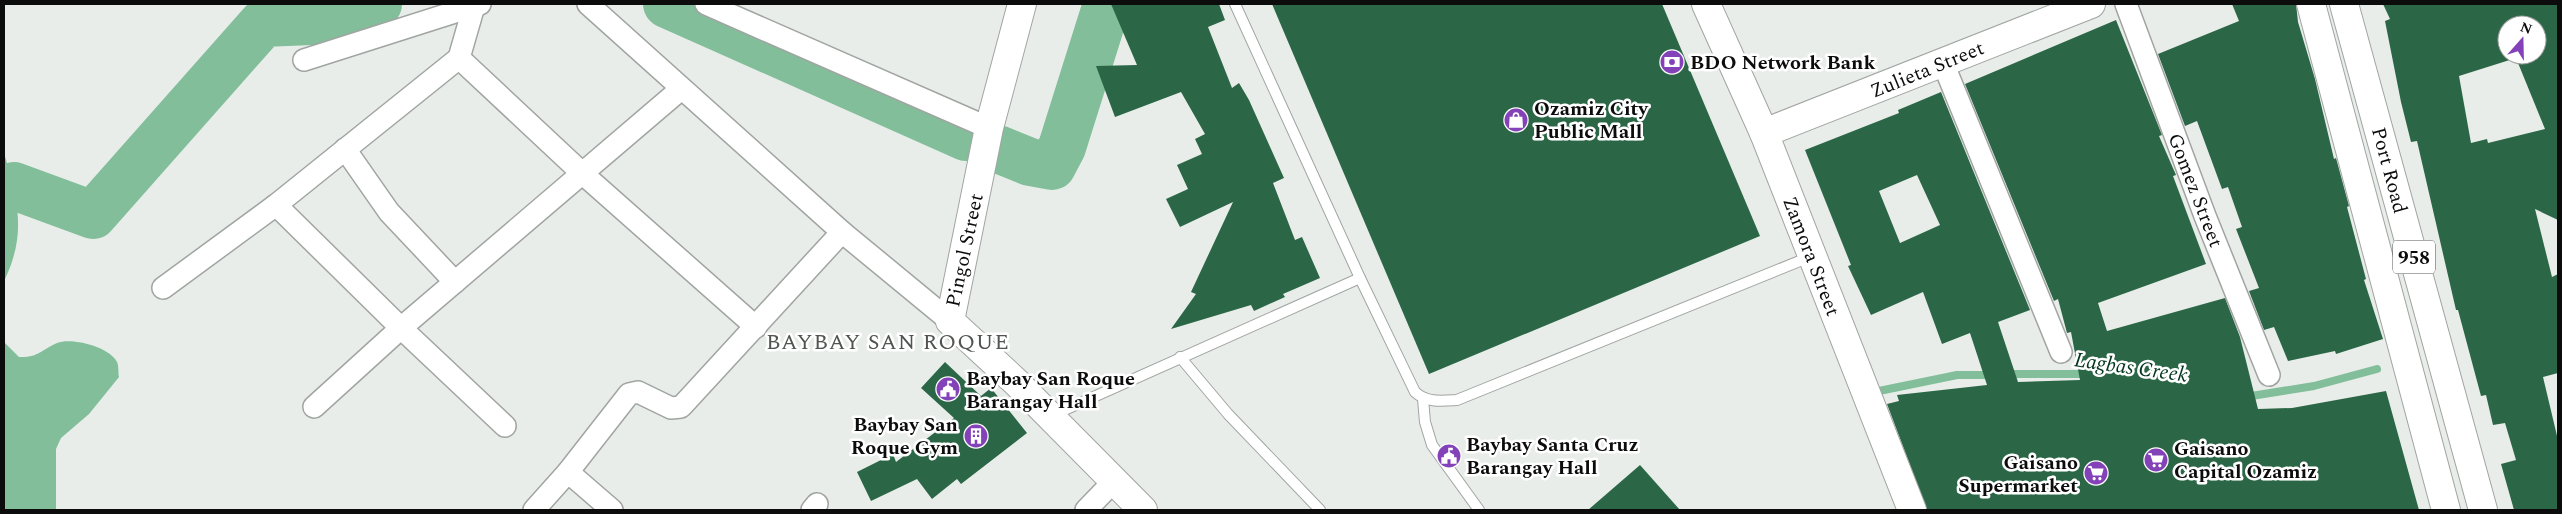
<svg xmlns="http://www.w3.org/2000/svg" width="2562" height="514" font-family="Spectral,serif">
	<rect width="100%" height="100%" fill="#e8ede9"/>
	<g fill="#81be99">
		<path d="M4,153C18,201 27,234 4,281Z"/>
		<path d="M4,342L19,357C38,358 41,350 57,343C72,337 110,347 117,362C119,366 118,373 119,377L89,414L61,438L56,449V510H4Z"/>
	</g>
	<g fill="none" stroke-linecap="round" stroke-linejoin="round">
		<g stroke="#81be99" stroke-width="8">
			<polyline points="2007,374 2088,374"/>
			<polyline points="1879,391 1957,375 1993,375"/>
			<polyline points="2245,397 2314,386 2377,369"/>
		</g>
		<g stroke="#81be99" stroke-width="48">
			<polyline points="667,4 966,137"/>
			<polyline points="998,149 1030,162 1052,166 1062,147 1107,4"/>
			<polyline points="14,186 93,215 263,23 335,20 378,4"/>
		</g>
	</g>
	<g fill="#2b6746" fill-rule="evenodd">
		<polygon points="1111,4 1219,4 1225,20 1208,27 1232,88 1239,83 1249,100 1284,178 1273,183 1295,240 1302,237 1320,278 1283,294 1285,297 1254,311 1251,305 1171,329 1196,294 1191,292 1233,202 1180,227 1166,199 1188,189 1177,165 1202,154 1195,139 1205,134 1181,92 1115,117 1096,66 1137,65"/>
		<polygon points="1272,4 1662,4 1760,236 1429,374"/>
		<polygon points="2232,4 2296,4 2298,22 2315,79 2334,159 2336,158 2349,206 2347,207 2366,279 2364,280 2383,339 2336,354 2335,351 2288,361 2274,327 2264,330 2249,291 2259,288 2236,229 2242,227 2228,187 2222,189 2197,121 2185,126 2158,54 2239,21"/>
		<path d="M2383,4H2558V220L2535,209L2552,277L2558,274V373L2543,377L2558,440V510H2514L2501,464L2516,460L2505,423L2493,425L2486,395L2481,396L2458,310H2456L2417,141L2411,142L2401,102L2385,21L2390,19ZM2507,25H2537V55H2507ZM2516,58L2545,129L2488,143L2487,139L2471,143L2459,76Z"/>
		<path d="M2116,20L2162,135L2159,136L2176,175L2173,176L2206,264L2098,303L2107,331L2225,298L2240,337L2258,409L2292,408L2386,391L2419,510H1927L1887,404L1899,401L1897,395L1987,385L1970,333L1942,344L1923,292L1871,315L1848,266L1851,265L1805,150L1899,113L1898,110L1941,92L2030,310L1998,322L2018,382L2080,380L2071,332L2067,333L2058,299L2054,301L1965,84ZM1917,175L1940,225L1900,243L1879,191Z"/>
		<polygon points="945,362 981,396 991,388 1027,433 961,484 957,479 932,499 917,479 871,501 857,472 893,454 896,462 954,418 921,388"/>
		<polygon points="1640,465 1680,510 1588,510"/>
	</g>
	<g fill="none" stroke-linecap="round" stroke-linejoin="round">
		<defs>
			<g id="lane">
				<path d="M1235,4L1360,278L1415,392C1427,403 1441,401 1457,400L1812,256"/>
				<polyline points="1180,357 1228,414 1320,510"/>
				<polyline points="1423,399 1425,422 1432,445 1479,510"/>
				<polyline points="1051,416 1360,278"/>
			</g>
			<g id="street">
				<polyline points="588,4 842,232 950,321"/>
				<polyline points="706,4 989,128"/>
				<polyline points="2126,4 2205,216 2269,375"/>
				<polyline points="459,58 583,174 756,327"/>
				<polyline points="304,60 480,4"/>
				<polyline points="1943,63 2061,352"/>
				<polyline points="345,149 389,212 455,282"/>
				<polyline points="276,205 401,328 505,426"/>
				<polyline points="163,288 276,205 459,58 474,6"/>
				<polyline points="314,407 401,328 681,89"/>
				<polyline points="568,472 612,510"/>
				<polyline points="534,510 568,472 629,394 638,392 671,408 681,407 842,232"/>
				<polyline points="812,510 817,504"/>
				<polyline points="1086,510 1114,481"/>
			</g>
			<g id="secondary">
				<polyline points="1022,4 989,128 950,321 1017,383 1143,510"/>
				<polyline points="1706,4 1764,133 1912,510"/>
				<polyline points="1764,133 2091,4"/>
			</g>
			<g id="primary">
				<polyline points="2311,4 2446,510"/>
				<polyline points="2344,4 2483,510"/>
			</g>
		</defs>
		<use href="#lane" stroke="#a1a5a2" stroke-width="12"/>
		<use href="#street" stroke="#a1a5a2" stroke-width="24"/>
		<use href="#secondary" stroke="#a1a5a2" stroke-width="30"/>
		<use href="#primary" stroke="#a1a5a2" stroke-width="30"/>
		<use href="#lane" stroke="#fff" stroke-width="10"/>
		<use href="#street" stroke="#fff" stroke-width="21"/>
		<use href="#secondary" stroke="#fff" stroke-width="28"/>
		<use href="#primary" stroke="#fff" stroke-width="28"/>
	</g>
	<defs>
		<symbol id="bank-disc" viewBox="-11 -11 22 22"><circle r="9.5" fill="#8342b7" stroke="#fff"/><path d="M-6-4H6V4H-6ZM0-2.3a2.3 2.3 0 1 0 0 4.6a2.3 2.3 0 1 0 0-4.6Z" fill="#fff"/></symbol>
		<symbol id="shop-disc" viewBox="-11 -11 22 22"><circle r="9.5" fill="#8342b7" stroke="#fff"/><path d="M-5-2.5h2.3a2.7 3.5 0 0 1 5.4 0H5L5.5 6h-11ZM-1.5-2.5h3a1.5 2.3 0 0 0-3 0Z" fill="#fff"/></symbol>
		<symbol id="civic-disc" viewBox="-11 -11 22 22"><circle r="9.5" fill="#8342b7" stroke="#fff"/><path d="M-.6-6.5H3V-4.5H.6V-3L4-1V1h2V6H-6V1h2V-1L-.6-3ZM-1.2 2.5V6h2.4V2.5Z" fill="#fff"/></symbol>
		<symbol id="building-disc" viewBox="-11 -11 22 22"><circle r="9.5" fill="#8342b7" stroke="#fff"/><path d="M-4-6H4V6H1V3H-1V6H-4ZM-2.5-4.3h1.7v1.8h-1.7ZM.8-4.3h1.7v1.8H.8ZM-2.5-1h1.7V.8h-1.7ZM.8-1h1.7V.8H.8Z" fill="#fff"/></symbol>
		<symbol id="supermarket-disc" viewBox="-11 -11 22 22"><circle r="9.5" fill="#8342b7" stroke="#fff"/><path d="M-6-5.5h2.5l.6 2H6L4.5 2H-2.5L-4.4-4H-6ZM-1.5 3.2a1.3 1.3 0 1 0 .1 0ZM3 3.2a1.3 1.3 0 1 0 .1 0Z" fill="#fff"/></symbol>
	</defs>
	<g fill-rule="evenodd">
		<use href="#bank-disc" x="1658" y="48" width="28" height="28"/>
		<use href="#shop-disc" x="1502" y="106" width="28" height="28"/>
		<use href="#civic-disc" x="934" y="375" width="28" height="28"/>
		<use href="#building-disc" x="962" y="422" width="28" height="28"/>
		<use href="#civic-disc" x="1435" y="442" width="28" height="28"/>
		<use href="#supermarket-disc" x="2142" y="446" width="28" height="28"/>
		<use href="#supermarket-disc" x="2082" y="459" width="28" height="28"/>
	</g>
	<g text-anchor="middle" stroke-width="5" stroke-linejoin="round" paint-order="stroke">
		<rect fill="#fff" stroke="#545554" stroke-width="1" x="2393" y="240.5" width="42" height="33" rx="4"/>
		<g font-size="19" font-weight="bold" fill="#0b0c0b">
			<text x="2414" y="264">958</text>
		</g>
		<g font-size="20" font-weight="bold" fill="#0b0c0b" stroke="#fff" text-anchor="start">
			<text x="1690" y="69">BDO Network Bank</text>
			<text x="1534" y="115">Ozamiz City<tspan x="1534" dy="23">Public Mall</tspan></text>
			<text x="966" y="385">Baybay San Roque<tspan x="966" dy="23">Barangay Hall</tspan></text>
			<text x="958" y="431" text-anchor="end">Baybay San<tspan x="958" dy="23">Roque Gym</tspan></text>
			<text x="1466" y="451">Baybay Santa Cruz<tspan x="1466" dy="23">Barangay Hall</tspan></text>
			<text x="2174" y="455">Gaisano<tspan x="2174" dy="23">Capital Ozamiz</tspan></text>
			<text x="2078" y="469" text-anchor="end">Gaisano<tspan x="2078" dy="23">Supermarket</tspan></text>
		</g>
		<g font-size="20" fill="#0b0c0b" stroke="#fff">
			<text transform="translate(1927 69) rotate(-22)" y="7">Zulieta Street</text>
			<text transform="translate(2390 170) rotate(75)" y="7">Port Road</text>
			<text transform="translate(2196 190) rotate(69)" y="7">Gomez Street</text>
			<text transform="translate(964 250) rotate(-78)" y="7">Pingol Street</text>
			<text transform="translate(1812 256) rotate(69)" y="7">Zamora Street</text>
		</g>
		<g font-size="21" font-style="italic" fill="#02361e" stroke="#fff">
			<text transform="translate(2131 367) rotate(8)" y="7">Lagbas Creek</text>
		</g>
		<g font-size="22" letter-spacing="1" fill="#515552" stroke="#fff">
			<text x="888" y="349">BAYBAY SAN ROQUE</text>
		</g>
	</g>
	<rect width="2562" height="514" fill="none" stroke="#0b0c0b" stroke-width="10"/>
	<g transform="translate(2522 40) rotate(20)"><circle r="24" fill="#ffffff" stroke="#9d9e9d"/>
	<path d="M0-4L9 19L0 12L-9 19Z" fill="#8342b7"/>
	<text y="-8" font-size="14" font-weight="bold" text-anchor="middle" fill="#0b0c0b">N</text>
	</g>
</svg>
